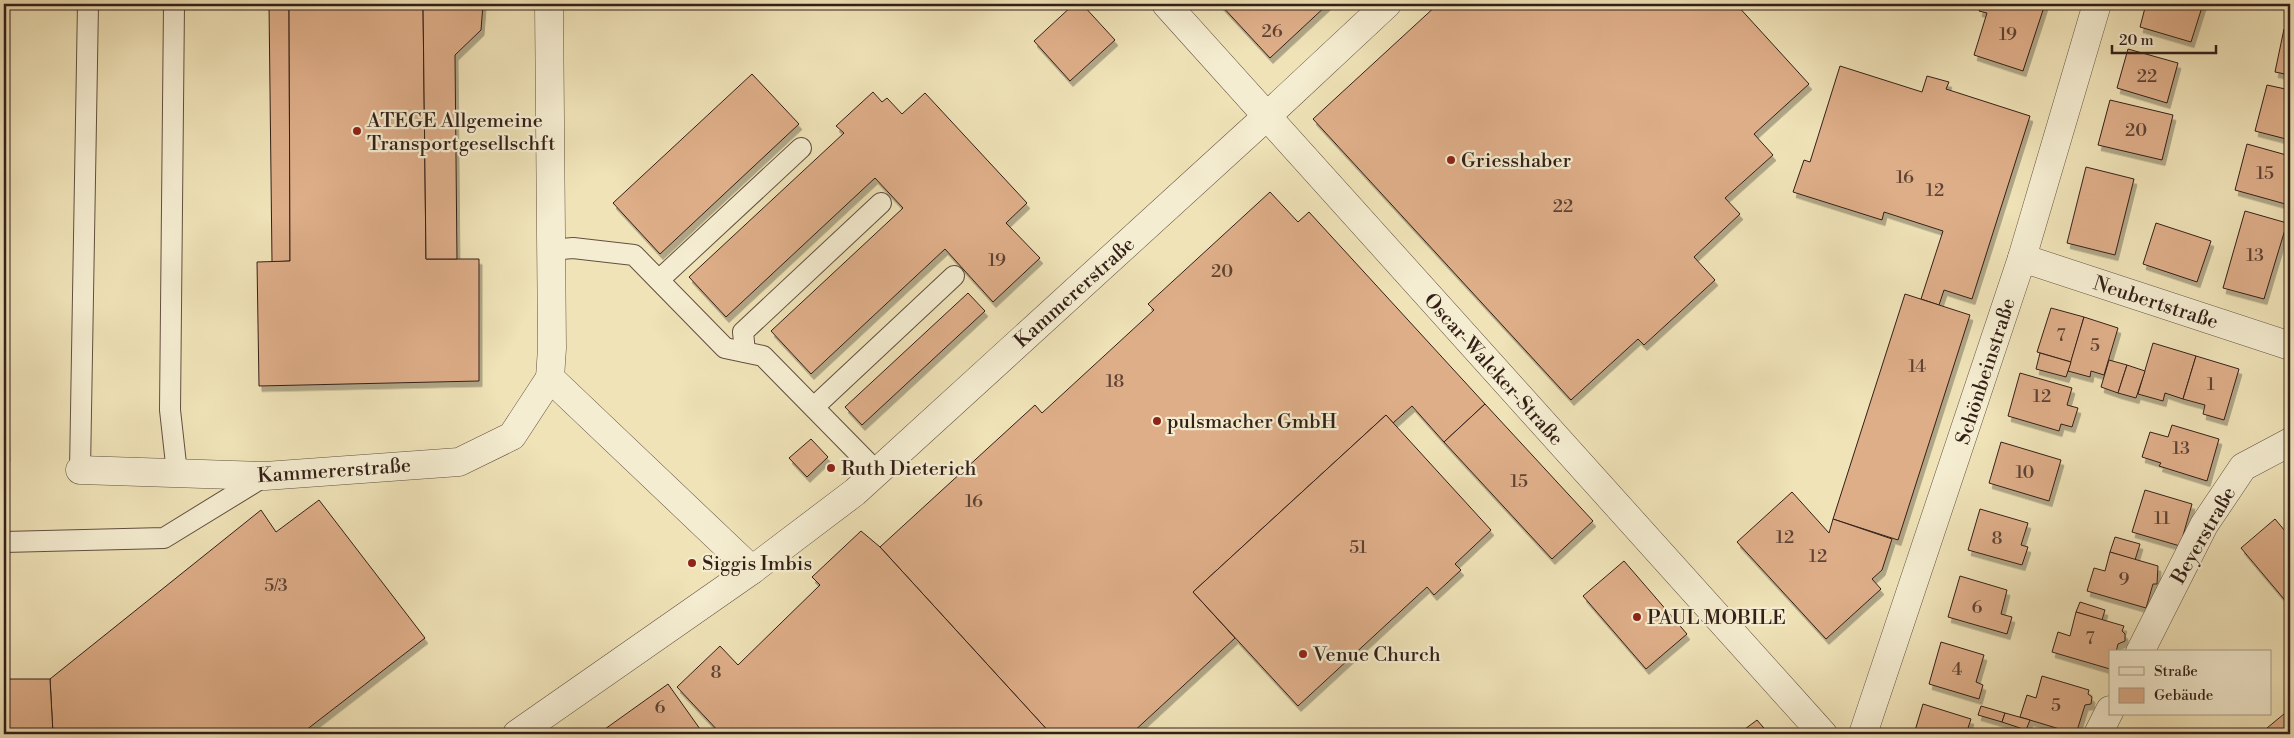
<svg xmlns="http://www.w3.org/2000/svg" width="2294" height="738" font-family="'Libre Bodoni',serif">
	<defs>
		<filter id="shadow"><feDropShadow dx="3" dy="5.5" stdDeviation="0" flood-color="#0004"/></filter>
	</defs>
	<rect width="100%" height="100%" fill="#f0e3b8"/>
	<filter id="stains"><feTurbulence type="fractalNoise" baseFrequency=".004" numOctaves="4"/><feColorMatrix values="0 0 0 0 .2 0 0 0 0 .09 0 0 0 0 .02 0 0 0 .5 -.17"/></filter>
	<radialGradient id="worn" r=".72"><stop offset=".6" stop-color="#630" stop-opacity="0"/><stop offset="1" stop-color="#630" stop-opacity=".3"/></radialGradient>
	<g fill="#deae89" stroke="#331f18" filter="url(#shadow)">
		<polygon points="269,4 289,4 290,261 272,262"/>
		<polygon points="289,4 423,4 426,259 479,259 479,381 259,386 257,262 290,261"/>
		<polygon points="423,4 483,4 481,30 455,55 457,259 426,259"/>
		<polygon points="1074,4 1082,4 1115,40 1070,81 1034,41"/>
		<polygon points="1220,4 1328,4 1270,58"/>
		<polygon points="1438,4 1736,4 1809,84 1754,134 1773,155 1725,198 1740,214 1694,257 1715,280 1644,345 1638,339 1571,400 1313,119"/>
		<polygon points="1981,4 2045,4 2023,71 1974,55 1987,13 1979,11"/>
		<polygon points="2146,4 2203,4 2191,42 2140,27"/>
		<polygon points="2284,29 2290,30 2290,75 2275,72"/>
		<polygon points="2128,49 2178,63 2167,103 2117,88"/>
		<polygon points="1840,66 1922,92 1927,76 1949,82 1946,89 2030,116 1972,299 1944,290 1939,305 1921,299 1943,231 1884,212 1882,220 1793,192 1804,160 1810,162"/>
		<polygon points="752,74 799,124 660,254 613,203"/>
		<polygon points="2267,85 2290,90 2290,140 2255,131"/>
		<polygon points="873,92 882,102 887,98 902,114 925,93 1027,203 1006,223 1040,258 993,302 945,249 811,374 771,331 903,208 875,178 726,317 689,277 844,133 836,126"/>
		<polygon points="2110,100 2173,115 2162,160 2098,145"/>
		<polygon points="2247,144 2290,156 2289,205 2235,190"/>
		<polygon points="2086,167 2134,179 2115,255 2067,243"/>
		<polygon points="1270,192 1298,222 1309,212 1485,404 1444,442 1412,406 1393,423 1386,415 1193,592 1235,638 1131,734 1051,734 880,547 1035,405 1042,413 1154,310 1148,304"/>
		<polygon points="2245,211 2287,223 2264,299 2223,288"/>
		<polygon points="2156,223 2211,241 2197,282 2143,264"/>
		<polygon points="968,293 985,311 862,425 845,407"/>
		<polygon points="1905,294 1970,315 1898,540 1833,519"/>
		<polygon points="2051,308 2084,317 2071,362 2037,352"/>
		<polygon points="2084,317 2118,328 2104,375 2091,371 2090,377 2068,371"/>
		<polygon points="4,324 7,456 4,457"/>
		<polygon points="2153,343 2196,356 2183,399 2165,393 2163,401 2138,394"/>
		<polygon points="2040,353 2071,362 2066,377 2036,369"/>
		<polygon points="2196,356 2239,369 2224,420 2203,414 2205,405 2183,399"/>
		<polygon points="2109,360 2127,365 2118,393 2101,387"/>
		<polygon points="2127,365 2145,371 2136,398 2118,393"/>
		<polygon points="2020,373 2072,388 2067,405 2078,408 2072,427 2061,424 2059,431 2008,416"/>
		<polygon points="1485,404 1593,521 1552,559 1444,442"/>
		<polygon points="1386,415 1491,530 1455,564 1461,570 1434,595 1427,587 1298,706 1193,592"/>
		<polygon points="2172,425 2219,439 2207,481 2159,466 2161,463 2142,457 2150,432 2168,437"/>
		<polygon points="811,439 828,457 807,477 789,458"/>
		<polygon points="2001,442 2061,460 2049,501 1989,483"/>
		<polygon points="2145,490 2192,504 2180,546 2132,532"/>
		<polygon points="1792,492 1829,533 1833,519 1892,539 1882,570 1872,579 1881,589 1826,639 1737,542"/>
		<polygon points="319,500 425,638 301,734 53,734 50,679 261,510 276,532"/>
		<polygon points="1980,509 2028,523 2021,545 2028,547 2022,565 1968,550"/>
		<polygon points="2275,519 2290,537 2289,605 2241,548"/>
		<polygon points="861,531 880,547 1051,734 721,734 677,687 720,646 738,665 820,585 812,577"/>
		<polygon points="2115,537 2140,544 2135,560 2110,552"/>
		<polygon points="2110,552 2158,566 2157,584 2153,584 2146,608 2087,591 2094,568 2105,571"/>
		<polygon points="1624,561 1687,634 1646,669 1583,596"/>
		<polygon points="1960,576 2007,590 2001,614 2012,617 2007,634 1948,617"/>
		<polygon points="2080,602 2105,610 2102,620 2076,612"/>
		<polygon points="2076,612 2124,626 2122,631 2125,634 2125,641 2118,644 2116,652 2110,652 2110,669 2052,652 2058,632 2070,636"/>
		<polygon points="1941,642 1984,655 1976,682 1983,685 1979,699 1929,684"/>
		<polygon points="2042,676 2089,690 2088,694 2092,697 2091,704 2085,705 2076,734 2020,717 2027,695 2036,698"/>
		<polygon points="4,679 50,679 53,734 4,734"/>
		<polygon points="668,684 700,729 693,734 598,734"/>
		<polygon points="1923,704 1971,719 1966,734 1914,734"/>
		<polygon points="1981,706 2005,713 2002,722 1978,715"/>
		<polygon points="2290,709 2290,734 2272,734 2267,728"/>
		<polygon points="2005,713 2030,720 2026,730 2002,722"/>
		<polygon points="1757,720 1769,734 1743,734 1741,732"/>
	</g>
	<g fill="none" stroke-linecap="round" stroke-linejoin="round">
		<defs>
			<g id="lane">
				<polyline points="174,4 170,410 177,473"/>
				<polyline points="550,250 573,248 634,255 725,348 763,356 877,472"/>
				<polyline points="660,279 801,148"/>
				<polyline points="745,352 743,332 881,203"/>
				<polyline points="814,407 954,276"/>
				<polyline points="80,470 88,4"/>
				<polyline points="4,542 164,538 265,476"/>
			</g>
			<g id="street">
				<polyline points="549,4 552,348 550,378 752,570"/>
				<polyline points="1166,4 1823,734"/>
				<polyline points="2022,258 2290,346"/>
				<polyline points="80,470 265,476 459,462 512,436 550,378"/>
				<polyline points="2140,652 2204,525 2243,467 2290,442"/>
				<polyline points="517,734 752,570 855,492 1266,117 1387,4"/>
				<polyline points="1863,734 2022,258 2097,4"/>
				<polyline points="2098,734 2110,710"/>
			</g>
		</defs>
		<use href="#lane" stroke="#625040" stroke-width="22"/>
		<use href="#street" stroke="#625040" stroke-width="29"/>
		<use href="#lane" stroke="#f5edd1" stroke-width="20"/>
		<use href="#street" stroke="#f5edd1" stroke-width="28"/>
	</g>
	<g fill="#8f2418" stroke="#f5edd1" stroke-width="2">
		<circle cx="357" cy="131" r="5"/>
		<circle cx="1451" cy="160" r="5"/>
		<circle cx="1157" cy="421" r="5"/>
		<circle cx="831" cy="468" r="5"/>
		<circle cx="692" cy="563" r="5"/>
		<circle cx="1637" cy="617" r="5"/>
		<circle cx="1303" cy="654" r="5"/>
	</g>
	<g text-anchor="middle" stroke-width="4.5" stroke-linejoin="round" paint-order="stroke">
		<g font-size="18" fill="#5e4334">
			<text x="1272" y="37">26</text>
			<text x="2008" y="40">19</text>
			<text x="2147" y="82">22</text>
			<text x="2136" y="136">20</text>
			<text x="2265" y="179">15</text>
			<text x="1905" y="183">16</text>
			<text x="1935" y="196">12</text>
			<text x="1563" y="212">22</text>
			<text x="2255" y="261">13</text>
			<text x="997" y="266">19</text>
			<text x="1222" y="277">20</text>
			<text x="2061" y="341">7</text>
			<text x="2095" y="351">5</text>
			<text x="1917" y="372">14</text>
			<text x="1115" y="387">18</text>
			<text x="2211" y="390">1</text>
			<text x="2042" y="402">12</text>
			<text x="2181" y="454">13</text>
			<text x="2025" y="478">10</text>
			<text x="1519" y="487">15</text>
			<text x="974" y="507">16</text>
			<text x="2162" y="524">11</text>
			<text x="1785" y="543">12</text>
			<text x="1997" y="544">8</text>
			<text x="1358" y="553">51</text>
			<text x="1818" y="562">12</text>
			<text x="2124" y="585">9</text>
			<text x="276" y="591">5/3</text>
			<text x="1977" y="613">6</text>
			<text x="2090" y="644">7</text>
			<text x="1957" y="675">4</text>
			<text x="716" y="678">8</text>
			<text x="2056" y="711">5</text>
			<text x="660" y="713">6</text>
		</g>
		<g font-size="20" fill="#331f18" stroke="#f5edd1" text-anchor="start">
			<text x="367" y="127">ATEGE Allgemeine<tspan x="367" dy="23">Transportgesellschft</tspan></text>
			<text x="1461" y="167">Griesshaber</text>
			<text x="1167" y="428">pulsmacher GmbH</text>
			<text x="841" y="475">Ruth Dieterich</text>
			<text x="702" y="570">Siggis Imbis</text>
			<text x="1647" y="624">PAUL MOBILE</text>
			<text x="1313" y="661">Venue Church</text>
		</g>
		<g font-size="20" fill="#331f18" stroke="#f5edd1">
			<text transform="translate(1074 292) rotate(-42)" y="7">Kammererstraße</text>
			<text transform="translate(2156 302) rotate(18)" y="7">Neubertstraße</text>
			<text transform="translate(1494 369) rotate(48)" y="7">Oscar-Walcker-Straße</text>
			<text transform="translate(1985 371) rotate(-72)" y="7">Schönbeinstraße</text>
			<text transform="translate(334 470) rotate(-4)" y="7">Kammererstraße</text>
			<text transform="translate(2203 535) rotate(-60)" y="7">Beyerstraße</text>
		</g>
	</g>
	<rect width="2294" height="738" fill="none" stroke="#f0e3b8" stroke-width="20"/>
	<rect x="5" y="5" width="2284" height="728" fill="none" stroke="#331f18" stroke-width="2.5"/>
	<rect x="10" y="10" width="2274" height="718" fill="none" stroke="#331f18"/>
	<rect x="2109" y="650" width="162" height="65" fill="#f5edd1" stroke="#a79b87"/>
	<rect x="2119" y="667" width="25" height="8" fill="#f5edd1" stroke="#a79b87"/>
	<text x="2154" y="676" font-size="15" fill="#331f18">Straße</text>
	<rect x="2119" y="688" width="25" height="15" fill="#deae89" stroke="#a79b87"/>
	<text x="2154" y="700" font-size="15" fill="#331f18">Gebäude</text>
	<path d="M2112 45v8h104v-8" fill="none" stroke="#331f18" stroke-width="2.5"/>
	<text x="2119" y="45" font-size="15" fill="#331f18" stroke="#f5edd1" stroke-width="4" paint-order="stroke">20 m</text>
	<rect width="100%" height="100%" filter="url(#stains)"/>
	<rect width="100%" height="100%" fill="url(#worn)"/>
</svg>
